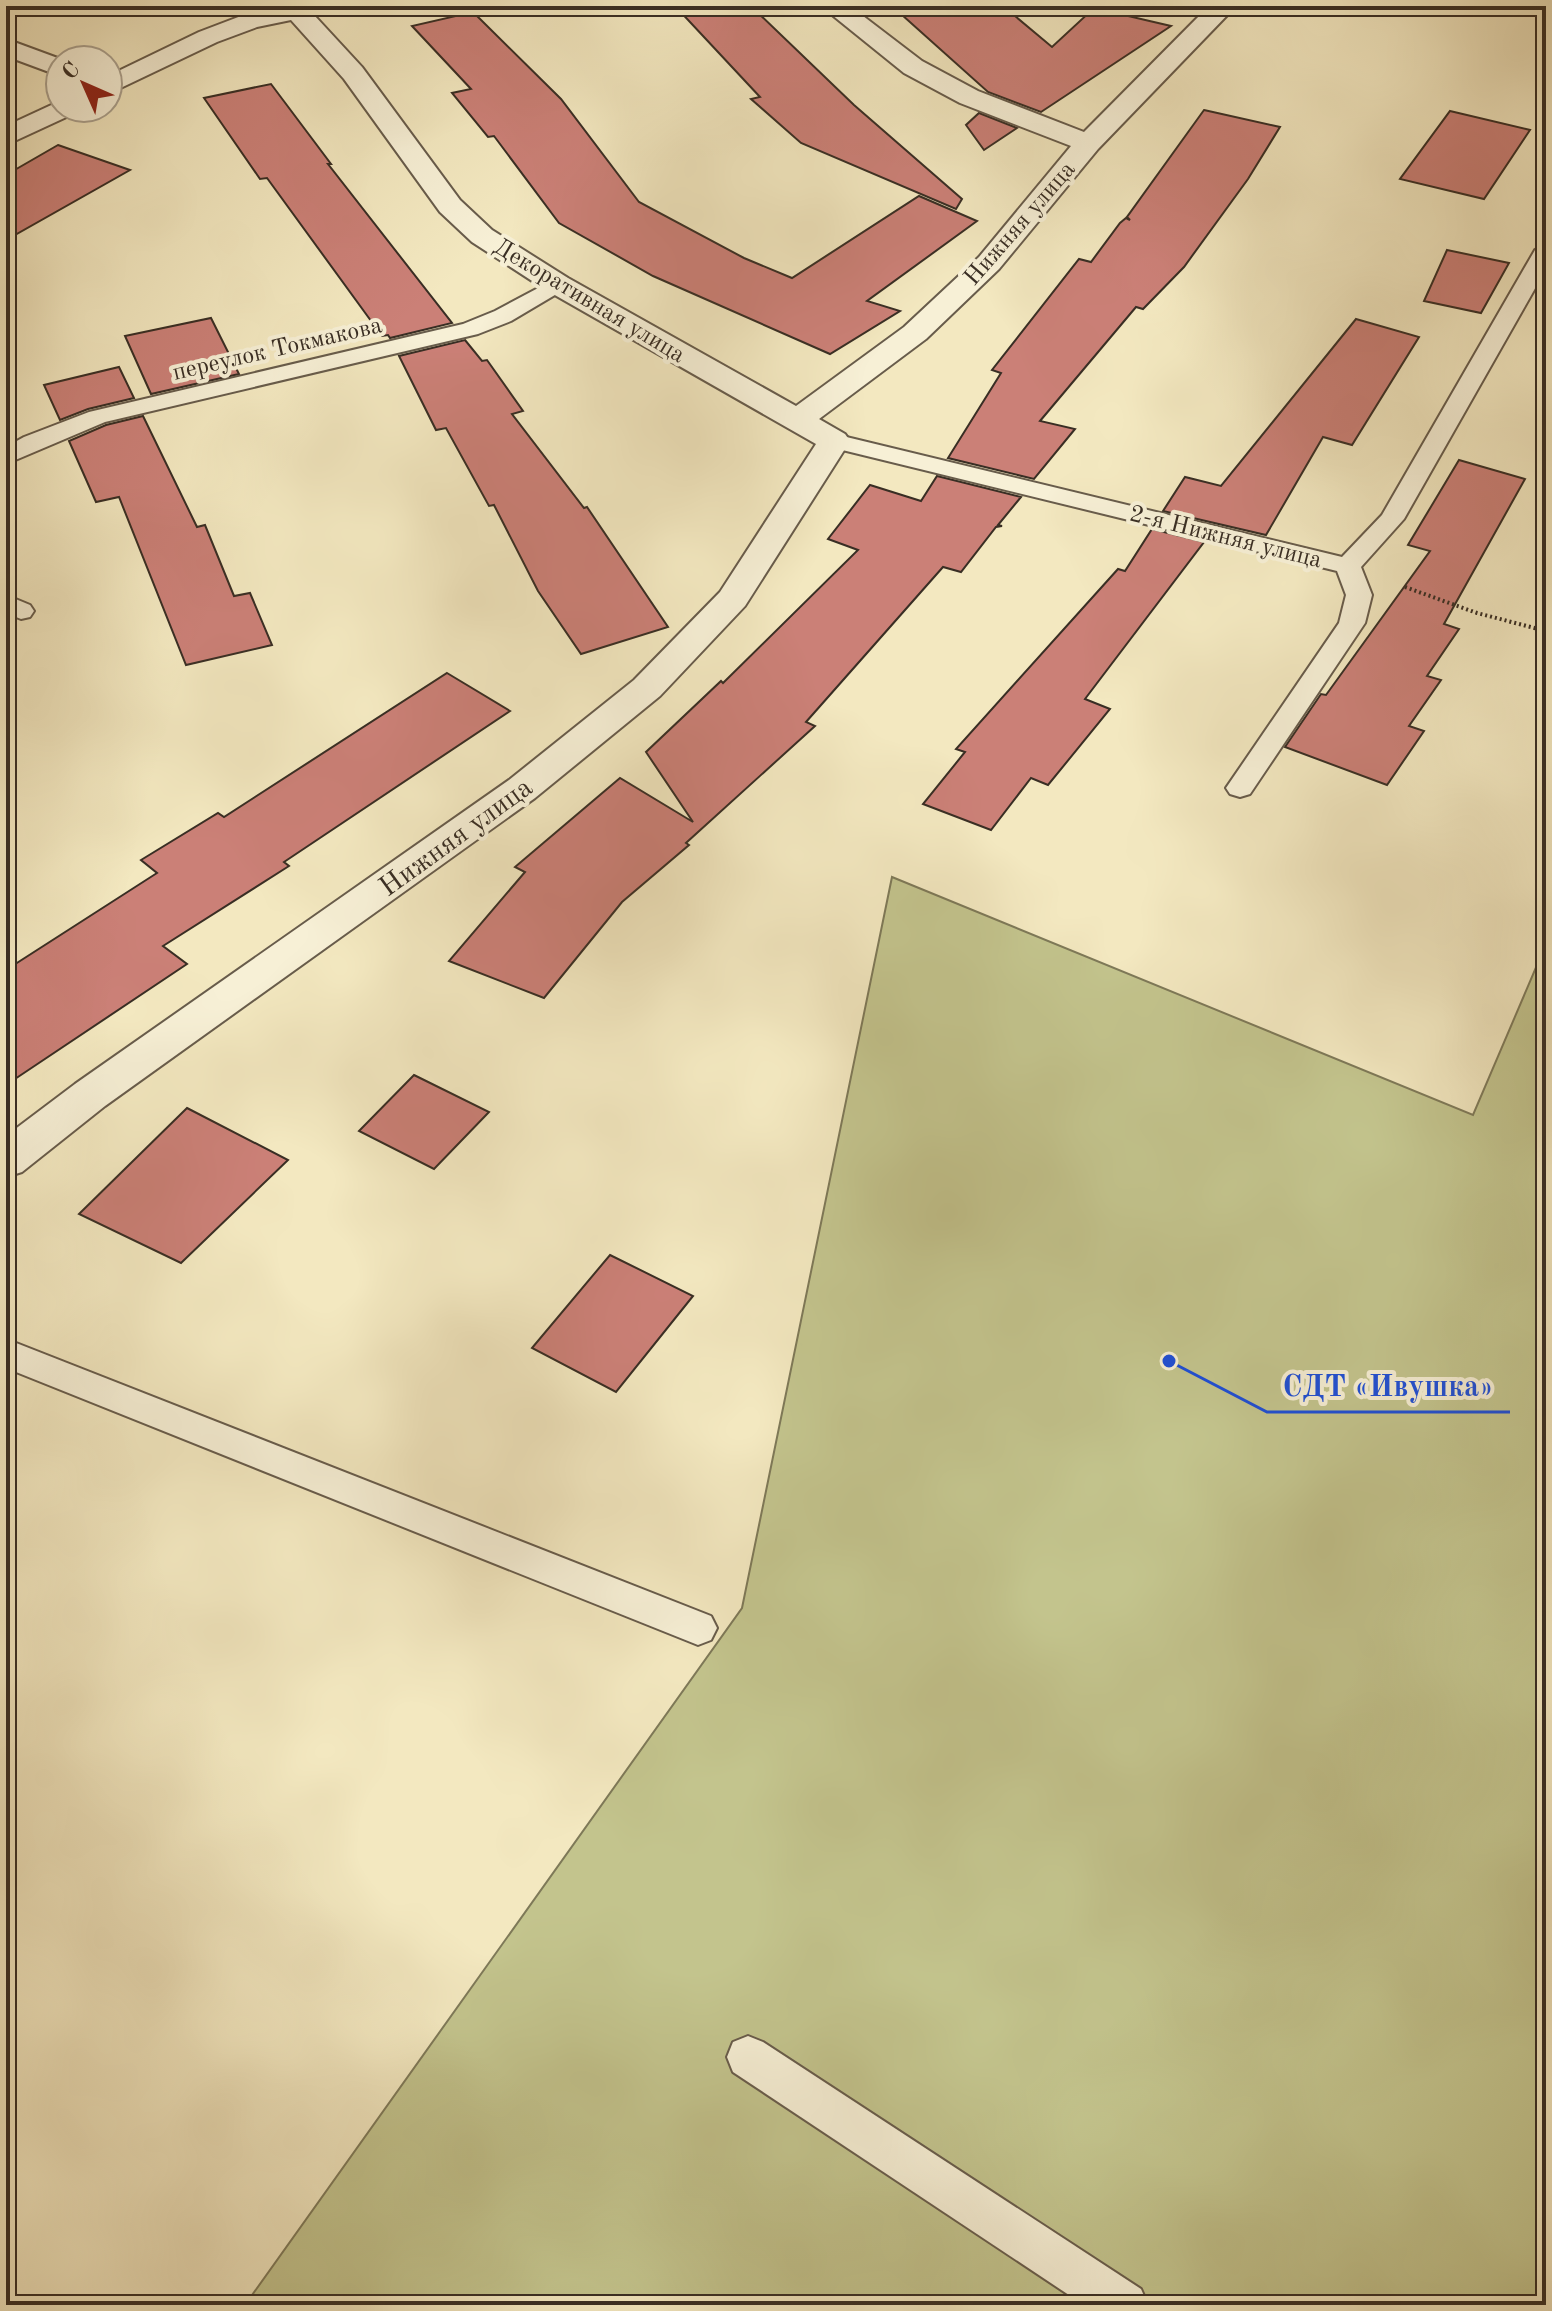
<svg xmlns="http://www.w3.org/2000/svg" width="1552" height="2311" font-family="'Old Standard TT',serif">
	<rect width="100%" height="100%" fill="#f3e8c0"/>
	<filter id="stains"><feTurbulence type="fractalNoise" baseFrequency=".0025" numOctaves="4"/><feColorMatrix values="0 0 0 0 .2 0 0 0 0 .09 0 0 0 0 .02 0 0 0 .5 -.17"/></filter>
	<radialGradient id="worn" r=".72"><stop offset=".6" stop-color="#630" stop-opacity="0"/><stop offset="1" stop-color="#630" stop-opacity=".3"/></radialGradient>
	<polygon fill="#c3c48d" stroke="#7e7958" stroke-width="2" points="892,877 1473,1115 1546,944 1546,2305 245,2305 742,1608"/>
	<g fill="#cb8077" stroke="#392e24" stroke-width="2">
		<polygon points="675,6 751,6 854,105 962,199 956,209 801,143 751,99 760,97"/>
		<polygon points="892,6 1003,6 1052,47 1094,8 1171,26 1041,112 988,92"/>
		<polygon points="473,12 561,99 639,202 744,258 792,278 919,196 977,221 867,301 900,311 830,354 653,276 559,223 494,136 488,137 452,93 471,89 412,26"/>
		<polygon points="271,84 331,164 328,164 452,323 390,338 388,335 382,336 267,178 260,179 204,98"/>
		<polygon points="1204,110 1280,127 1248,179 1184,267 1143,309 1136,307 1040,421 1075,429 1034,479 948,458 1001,373 992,370 1079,259 1091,262 1120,223 1126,218 1130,220 1127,217"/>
		<polygon points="1450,111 1530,130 1484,199 1400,179"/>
		<polygon points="979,113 1017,128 984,150 966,125"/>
		<polygon points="58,145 130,170 6,240 6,175"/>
		<polygon points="1447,250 1509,263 1481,313 1424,301"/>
		<polygon points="211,318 239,374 151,394 125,336"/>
		<polygon points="1356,319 1419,337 1352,445 1323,437 1266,535 1163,511 1185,477 1221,486"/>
		<polygon points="465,340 482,361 487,360 523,411 512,414 584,508 587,507 668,627 581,654 538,591 494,505 489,506 446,428 436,430 399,356"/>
		<polygon points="119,367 134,398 88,409 60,420 44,385"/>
		<polygon points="143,416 197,527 205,525 234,596 250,593 272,645 186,665 119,497 96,502 69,441 106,425"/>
		<polygon points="1459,460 1525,479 1444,624 1459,629 1427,676 1441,680 1409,726 1424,731 1387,785 1285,747 1321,694 1326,695 1430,551 1408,545"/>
		<polygon points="937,476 1021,497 998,525 1002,526 996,527 961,572 943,567 806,722 815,726 686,843 689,845 622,902 544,998 449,961 525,872 515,867 620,778 693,822 646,752 721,681 723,683 858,550 828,539 870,485 921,501"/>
		<polygon points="1152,529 1204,542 1085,699 1110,709 1048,785 1031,778 991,830 923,804 965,752 956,749 1118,569 1125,571"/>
		<polygon points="447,673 510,711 284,862 289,866 163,946 187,964 6,1085 6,970 157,873 141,860 218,813 224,817"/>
		<polygon points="414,1075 489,1112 434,1169 359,1131"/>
		<polygon points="187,1108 288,1160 181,1263 79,1214"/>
		<polygon points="610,1255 693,1296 616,1392 532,1348"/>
	</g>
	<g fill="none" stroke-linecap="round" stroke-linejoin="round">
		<defs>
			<g id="service">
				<polygon points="1546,244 1546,269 1404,519 1361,567 1372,595 1365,623 1250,794 1240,797 1230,794 1226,788 1339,623 1346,595 1337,571 826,446 822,441 826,436 834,434 1342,557 1382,515 1535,250"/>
				<polygon points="557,278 568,284 565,289 511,321 478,334 105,422 6,464 6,447 24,437 89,412 463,324 495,311"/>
				<polygon points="6,595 30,605 34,611 30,617 21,619 6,613"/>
				<polygon points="6,1339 711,1616 717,1628 711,1640 698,1645 6,1368"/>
				<polygon points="748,2036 763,2042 1141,2289 1148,2305 1084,2305 733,2072 727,2057 733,2042"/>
			</g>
			<g id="minor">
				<polygon points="279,6 331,6 327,11 314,15 362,67 460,200 492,230 568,278 796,406 904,327 979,257 1071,146 960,103 904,73 821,6 850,6 922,61 978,91 1084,132 1209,6 1236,6 1098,149 999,269 926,339 819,419 845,434 850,441 745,606 660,696 535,798 105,1106 22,1172 6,1177 6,1136 75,1084 509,780 634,680 720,592 816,444 546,290 472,242 440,212 344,79 291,20 257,27 217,42 108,94 108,76 199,32 241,16"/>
				<polygon points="6,39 63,60 60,60 60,76 6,56"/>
				<polygon points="60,101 60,108 77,108 73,114 6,145 6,126"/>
			</g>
		</defs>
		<use href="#service" stroke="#685c4b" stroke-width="4"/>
		<use href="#minor" stroke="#685c4b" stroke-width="4"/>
		<polyline stroke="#392e24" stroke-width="4" stroke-dasharray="2 3" stroke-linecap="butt" points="1405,587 1477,613 1546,631"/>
		<use href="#service" fill="#f7f0d6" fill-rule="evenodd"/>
		<use href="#minor" fill="#f7f0d6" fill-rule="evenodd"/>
	</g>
	<g text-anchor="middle" stroke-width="8" stroke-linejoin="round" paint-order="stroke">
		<g font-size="24" fill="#392e24" stroke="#f7f0d6">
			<text transform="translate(1019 223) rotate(-49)" y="8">Нижняя улица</text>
			<text transform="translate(590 300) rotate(31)" y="8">Декоративная улица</text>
			<text transform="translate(277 348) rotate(-13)" y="8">переулок Токмакова</text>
			<text transform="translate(1226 536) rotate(14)" y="8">2-я Нижняя улица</text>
		</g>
		<g font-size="28" fill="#392e24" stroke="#f7f0d6">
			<text transform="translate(455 836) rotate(-36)" y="10">Нижняя улица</text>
		</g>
	</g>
	<path fill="none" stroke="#1d4ed8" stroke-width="3" d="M1169 1361L1267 1412H1510"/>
	<circle fill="#1d4ed8" stroke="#f7f0d6" stroke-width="3" cx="1169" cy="1361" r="8"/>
	<g font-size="30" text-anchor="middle" font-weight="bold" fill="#1d4ed8" stroke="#f7f0d6" stroke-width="8" stroke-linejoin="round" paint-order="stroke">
		<text x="1388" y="1396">СДТ «Ивушка»</text>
	</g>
	<rect width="1552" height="2311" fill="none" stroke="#f3e8c0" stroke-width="32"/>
	<rect x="8" y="8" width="1536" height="2295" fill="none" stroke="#392e24" stroke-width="4"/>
	<rect x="16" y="16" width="1520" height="2279" fill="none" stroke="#392e24" stroke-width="2"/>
	<g transform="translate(84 84) rotate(315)"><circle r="38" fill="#f7f0d6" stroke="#aba28f" stroke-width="2"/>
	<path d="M0-6L14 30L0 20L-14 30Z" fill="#8f2418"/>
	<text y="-12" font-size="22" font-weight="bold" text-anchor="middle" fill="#392e24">С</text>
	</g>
	<rect width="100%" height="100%" filter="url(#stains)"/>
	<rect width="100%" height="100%" fill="url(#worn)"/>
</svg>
